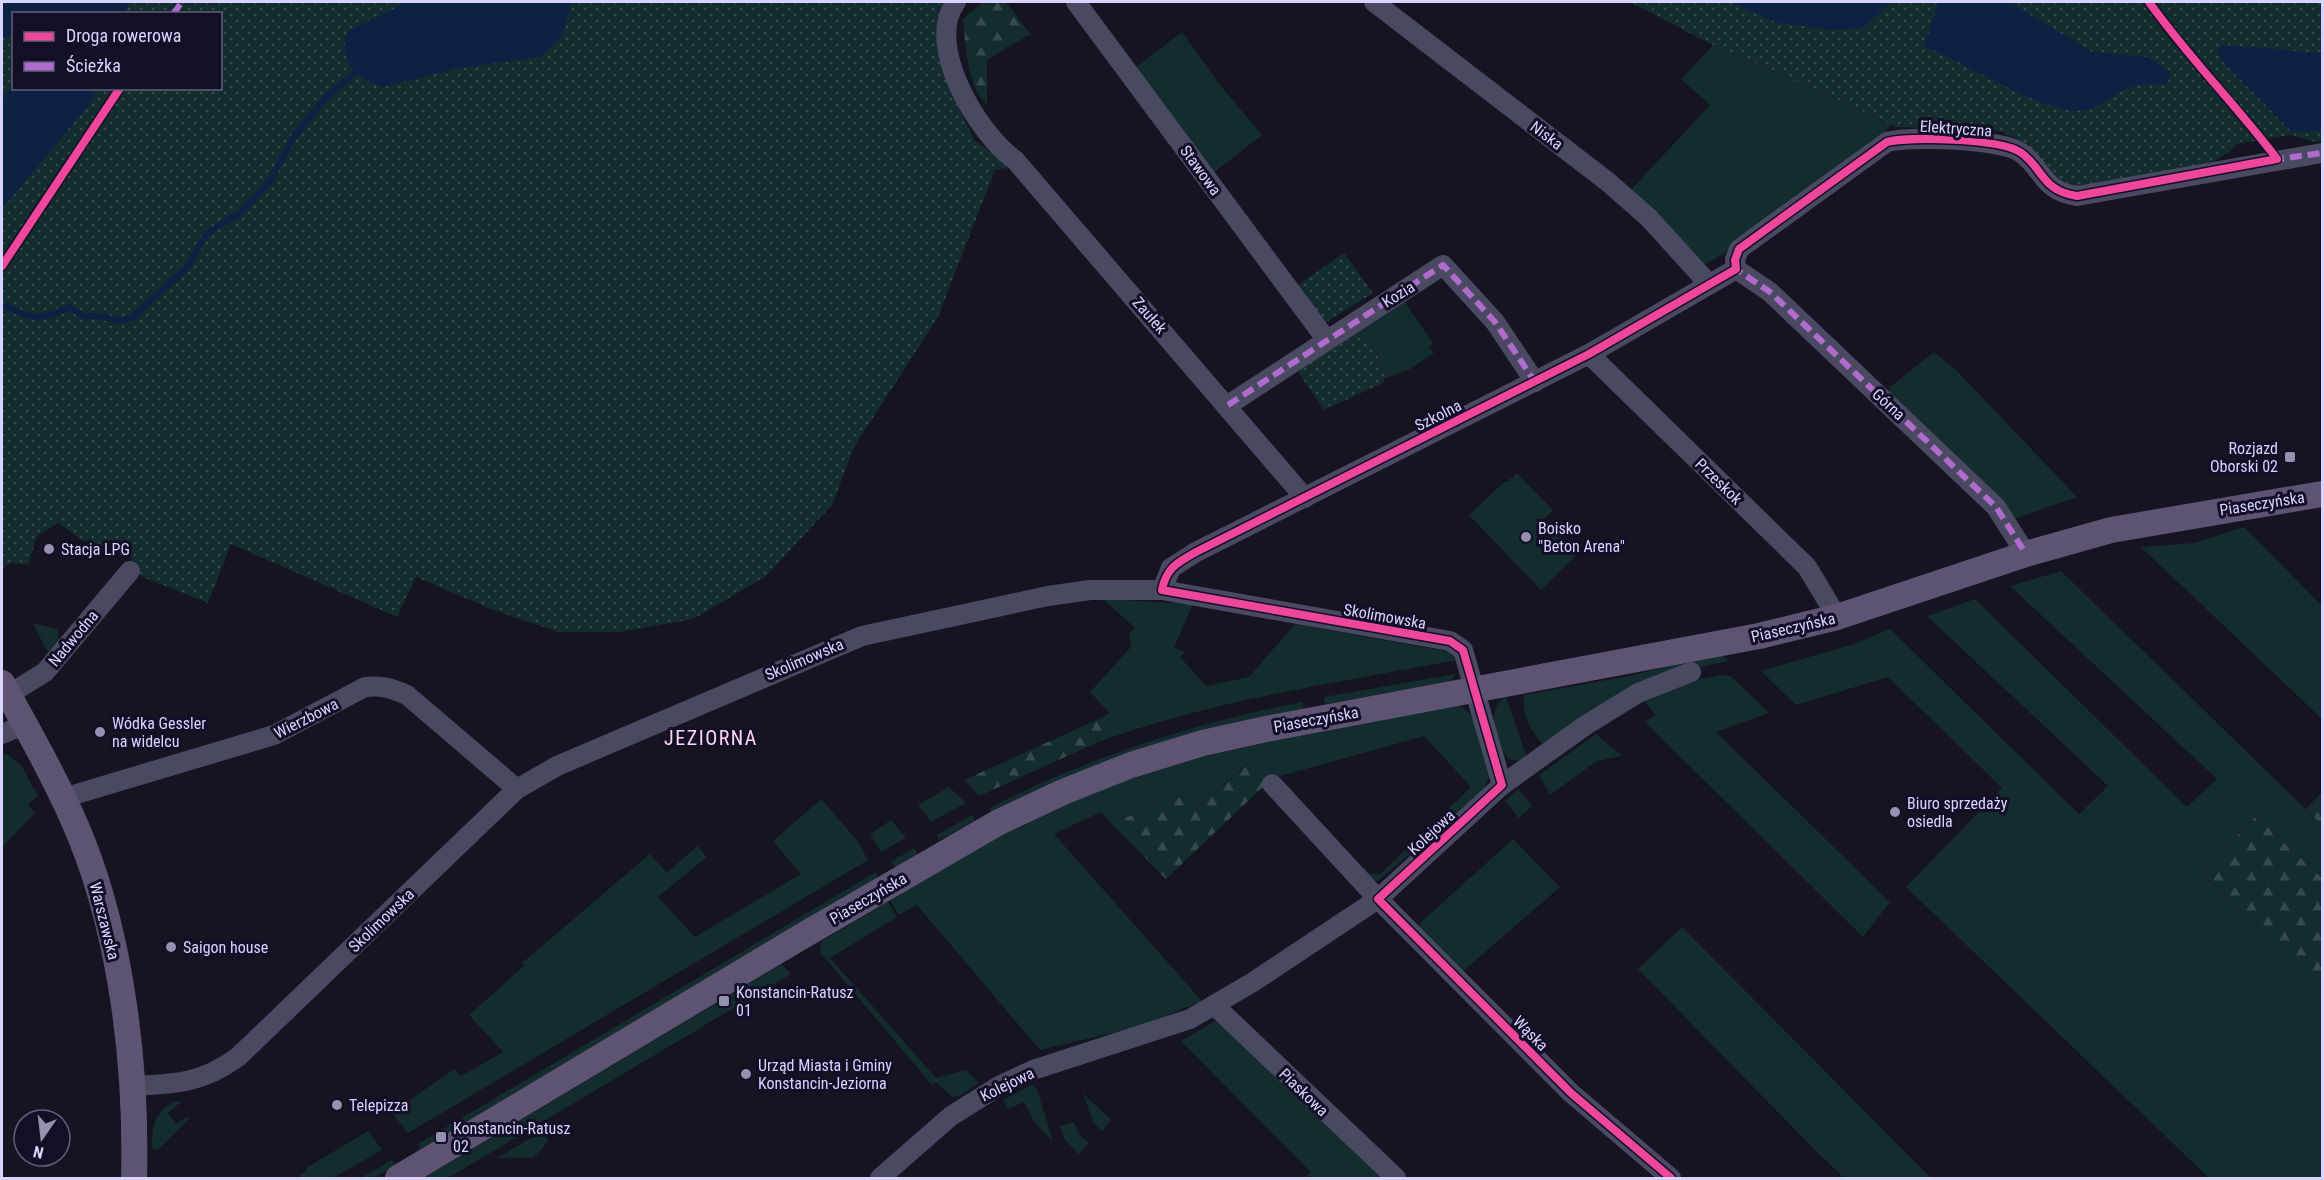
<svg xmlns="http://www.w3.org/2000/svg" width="2324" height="1180" font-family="'Roboto Condensed',sans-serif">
	<defs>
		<pattern id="forest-firs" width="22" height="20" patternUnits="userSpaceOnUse" patternTransform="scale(1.5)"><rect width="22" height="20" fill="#132c2d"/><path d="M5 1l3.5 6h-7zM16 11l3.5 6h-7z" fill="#354a4c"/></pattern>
		<pattern id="park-dots" width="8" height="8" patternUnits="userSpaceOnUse" patternTransform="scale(1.5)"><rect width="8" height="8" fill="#132c2d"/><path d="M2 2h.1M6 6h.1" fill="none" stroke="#354a4c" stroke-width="1.8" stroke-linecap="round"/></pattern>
	</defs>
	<rect width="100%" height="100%" fill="#161421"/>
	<g fill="#132c2d">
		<polygon points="1182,32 1220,85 1262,135 1212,174 1135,68"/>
		<polygon points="1713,45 1809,86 1891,125 1880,137 1731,250 1701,266 1629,192 1710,105 1681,79"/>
		<polygon points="1404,301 1433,343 1429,347 1434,353 1410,369 1389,377 1361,327"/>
		<polygon points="1934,352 1957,371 2077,497 2014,519 1888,398 1890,387"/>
		<polygon points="1517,473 1553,510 1543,520 1577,555 1541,590 1469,515 1505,481 1507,482"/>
		<polygon points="2244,527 2322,606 2322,719 2141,547 2194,543"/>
		<polygon points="2061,571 2322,825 2322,878 2256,816 2201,873 2322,990 2322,1178 2209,1178 1906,887 2002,788 1888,677 1796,705 1761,671 1854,644 1890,629 2079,814 2108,786 1927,616 1975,599 2187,807 2217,779 2010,586"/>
		<path d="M1103,599L1193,604L1174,647L1185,652L1180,657L1206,686L1249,677L1295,624L1450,652L1457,660C1336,683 1212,700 1096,743L1110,714L1090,692L1131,647L1129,634L1135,628Z"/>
		<path d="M36,624L57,629C61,642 59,649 51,659L34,625Z"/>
		<path d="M1719,653L1729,661L1671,673L1544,745C1530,732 1522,714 1524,695L1634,675Z"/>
		<polygon points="1456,674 1449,682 1325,704 1324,697"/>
		<path d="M1722,675L1731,676L1769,713L1716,732L1890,902L1863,937L1645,722L1656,715L1644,701C1666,686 1696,679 1722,675Z"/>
		<path d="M1506,697L1527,758L1523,761L1508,759C1496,742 1484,709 1506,697Z"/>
		<path d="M1302,702L1304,709L1183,736L992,812L989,808C1089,757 1192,724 1302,702Z"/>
		<path d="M1457,706C1482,712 1484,753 1490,775L1481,794L1378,881L1372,880L1360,871L1364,867L1370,874H1380L1471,787L1424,736L1277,777L1265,785L1246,764L1197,809L1184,796L1111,823L1101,812L1054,834L1202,1001L1142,1026L1040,1050L917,905L899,915L890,900C964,854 1041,810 1124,781C1232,744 1345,727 1457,706Z"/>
		<polygon points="1596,734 1622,756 1597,761 1550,795 1539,775"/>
		<polygon points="7,754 21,765 38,796 29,803 29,807 35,813 2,847 2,755"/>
		<polygon points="949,787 966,803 931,822 918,805"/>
		<polygon points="1519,789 1532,806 1519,818 1505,801"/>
		<polygon points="821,799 857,840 868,860 408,1133 392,1113 454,1069 461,1076 503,1052 469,1015 524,966 522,963 650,854 667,873 697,846 707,857 658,897 695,937 801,874 773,841"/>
		<polygon points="972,815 975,821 939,840 937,835"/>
		<polygon points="891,820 906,838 881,852 870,834"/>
		<polygon points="1513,839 1560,887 1461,973 1420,930 1419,924"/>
		<polygon points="914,848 918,856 896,867 891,862"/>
		<polygon points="876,872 878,878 420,1149 418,1144"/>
		<polygon points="888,902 897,917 830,958 936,1078 966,1070 979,1083 960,1096 952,1097 936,1082 932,1085 820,952 822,941"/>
		<polygon points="1682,927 1931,1178 1844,1178 1816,1151 1638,969"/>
		<polygon points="782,964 791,974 448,1178 424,1178"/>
		<polygon points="1219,1019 1385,1178 1304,1178 1311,1172 1181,1041"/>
		<polygon points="1032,1085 1037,1089 1053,1141 1035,1123 1024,1102 1008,1109 1003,1100"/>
		<polygon points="1083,1093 1111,1120 1102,1131 1093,1122"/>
		<path d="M178,1101L180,1103L168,1113L176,1124L188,1116L189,1119L160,1148L153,1150C149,1131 157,1105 178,1101Z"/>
		<polygon points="1074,1122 1079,1134 1089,1143 1079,1154 1065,1140 1060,1126"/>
		<polygon points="545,1130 548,1142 533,1158 497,1158"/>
		<polygon points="368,1131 382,1150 333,1178 297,1178 307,1170 306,1168"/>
		<path d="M392,1160L394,1164C386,1174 373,1178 361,1178Z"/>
	</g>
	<g fill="url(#forest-firs)">
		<path d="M983,2H1006L1030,34L987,60V105C966,84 966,46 963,19Z"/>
		<path d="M1110,714C1110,725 1099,731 1096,743L979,796L964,780Z"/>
		<polygon points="1247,764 1265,785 1166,879 1111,823 1184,796 1197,809"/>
		<polygon points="2322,792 2322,825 2306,809"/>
		<polygon points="2256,816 2322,878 2322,990 2201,873"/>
	</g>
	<g fill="url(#park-dots)" fill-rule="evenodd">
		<path d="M2,2H946L936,38L955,100L974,140L1013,167L995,170L938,317L854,447L832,505L766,576L693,619L619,632H559L496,611L416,577L397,617L231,544L208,603L145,578L127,565L133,559L123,553L82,540L58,523L37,536L28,565L11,563L2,568ZM14,14H220V88H14Z"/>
		<polygon points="1630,2 2322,2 2322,140 2316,142 2290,135 2236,144 2232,150 2211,163 2085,188 2069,186 2054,179 2039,162 2029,145 2000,131 1896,127 1809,86 1713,45"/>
		<polygon points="1344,253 1373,293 1325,323 1298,285"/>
		<polygon points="1361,327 1389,377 1383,379 1385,382 1324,410 1297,370"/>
	</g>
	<g fill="#0d2144">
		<polygon points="2,2 129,2 125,13 14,14 13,35 2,38"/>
		<path d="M401,2H571L563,35L540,57L460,68L382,87C356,78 337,60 348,31L398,7Z"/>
		<polygon points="1730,2 1891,2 1863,28 1831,30 1776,22"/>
		<path d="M1939,2H2009L2092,52L2148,57L2170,72L2168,83C2156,84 2142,84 2131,87C2115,92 2102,107 2086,110C2045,118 1965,60 1924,47Z"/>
		<polygon points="2221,45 2322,53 2322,130 2292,132 2223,62 2217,50"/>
		<polygon points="13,84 14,88 96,89 92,101 2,209 2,100"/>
	</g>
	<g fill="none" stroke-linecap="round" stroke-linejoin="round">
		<path stroke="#0d2144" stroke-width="6" d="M6,306C35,321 41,320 70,307L85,317C103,312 115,326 133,317L188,266L206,234L241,212L269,183L294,136L329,94L363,67"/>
		<g stroke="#4a4962" stroke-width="20">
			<path d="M956,2C924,45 978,134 1015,160L1305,498"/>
			<polyline points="1076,2 1326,339"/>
			<polyline points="1374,2 1608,182 1649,218 1708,283"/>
			<path d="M1736,269L1735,260L1739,249L1887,142C1911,136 2000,139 2020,152C2043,167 2041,191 2077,196L2322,153"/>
			<polyline points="1736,269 1770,292 1996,507 2026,554"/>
			<polyline points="1589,354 1807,567 1837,617"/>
			<polyline points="1228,405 1443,265 1495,322 1535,382"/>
			<polyline points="1162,590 1171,568 1196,552 1589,354 1736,269"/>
			<polyline points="8,695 45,672 130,571"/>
			<polyline points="2,734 26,724"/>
			<polyline points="1272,784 1378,899 1571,1093 1671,1178"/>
			<path d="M63,798L274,735L365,687C381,685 391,688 407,695L517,789"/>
			<polyline points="1214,1005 1396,1178"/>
			<path d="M130,1086C174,1084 201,1084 238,1057L517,789L557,766L862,636L1048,596L1090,590H1162L1450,641L1463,650L1502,785"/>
			<polyline points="880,1178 951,1116 999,1086 1033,1070 1190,1019 1253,982 1378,899 1502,785 1586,725 1638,693 1691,672"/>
		</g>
		<g stroke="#5e5373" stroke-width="26">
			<path d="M2,683C30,734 59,784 81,838C122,940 137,1068 134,1178"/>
			<polyline points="398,1178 799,938 999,822 1063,792 1131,765 1203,743 1266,729 1759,636 1837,617 2026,554 2111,530 2322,494"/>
		</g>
		<g stroke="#b06ccc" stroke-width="6" stroke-dasharray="12 6" stroke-linecap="butt">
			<polyline points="173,14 182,2"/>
			<polyline points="2272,160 2322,153"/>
			<polyline points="1735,264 1736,269 1770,292 1996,507 2026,554"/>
			<polyline points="1228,405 1443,265 1495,322 1535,382"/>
		</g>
		<defs>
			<g id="cycleway">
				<polyline points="2,266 120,88"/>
				<path d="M1671,1178L1571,1093L1378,899L1502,785L1463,650L1450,641L1162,590C1166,568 1178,562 1196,552L1589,354L1736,269L1735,260L1739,249L1887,142C1911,136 2000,139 2020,152C2043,167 2041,191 2077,196L2277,159C2236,105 2188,57 2149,2"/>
			</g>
		</defs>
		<use href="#cycleway" stroke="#130f26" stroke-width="11"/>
		<use href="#cycleway" stroke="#ed469a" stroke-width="8"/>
	</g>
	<g fill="#9591b1" stroke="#130f26" stroke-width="2">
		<rect x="2284" y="451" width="12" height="12" rx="3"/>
		<circle cx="1526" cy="537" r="6"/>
		<circle cx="49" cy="549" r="6"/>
		<circle cx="100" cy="732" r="6"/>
		<circle cx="1895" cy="812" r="6"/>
		<circle cx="171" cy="947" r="6"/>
		<rect x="718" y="995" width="12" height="12" rx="3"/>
		<circle cx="746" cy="1074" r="6"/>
		<circle cx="337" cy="1105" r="6"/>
		<rect x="435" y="1131" width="12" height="12" rx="3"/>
	</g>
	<g text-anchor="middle" stroke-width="6" stroke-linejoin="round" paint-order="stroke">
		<g font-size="16" fill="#d9d4ff" stroke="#130f26">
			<text transform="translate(1956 128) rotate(4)" y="6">Elektryczna</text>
			<text transform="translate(1547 135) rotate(37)" y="6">Niska</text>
			<text transform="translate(1201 170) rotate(54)" y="6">Stawowa</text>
			<text transform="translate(1398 294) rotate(-32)" y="6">Kozia</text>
			<text transform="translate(1150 315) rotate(49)" y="6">Zaułek</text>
			<text transform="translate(1889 404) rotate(43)" y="6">Górna</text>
			<text transform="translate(1438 415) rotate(-27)" y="6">Szkolna</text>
			<text transform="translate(1719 481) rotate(44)" y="6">Przeskok</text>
			<text transform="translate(2262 503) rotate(-9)" y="6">Piaseczyńska</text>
			<text transform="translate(1385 616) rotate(10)" y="6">Skolimowska</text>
			<text transform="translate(1793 627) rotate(-13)" y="6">Piaseczyńska</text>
			<text transform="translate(73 638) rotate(-50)" y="6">Nadwodna</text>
			<text transform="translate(804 659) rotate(-23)" y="6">Skolimowska</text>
			<text transform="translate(306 718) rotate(-27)" y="6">Wierzbowa</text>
			<text transform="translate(1316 719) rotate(-10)" y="6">Piaseczyńska</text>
			<text transform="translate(1431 832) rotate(-43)" y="6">Kolejowa</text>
			<text transform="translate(868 898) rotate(-30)" y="6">Piaseczyńska</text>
			<text transform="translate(381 920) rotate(-44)" y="6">Skolimowska</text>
			<text transform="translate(105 921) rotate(76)" y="6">Warszawska</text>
			<text transform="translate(1531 1033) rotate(45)" y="6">Wąska</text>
			<text transform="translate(1007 1084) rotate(-26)" y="6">Kolejowa</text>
			<text transform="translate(1304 1092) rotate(44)" y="6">Piaskowa</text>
		</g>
		<g font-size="16" fill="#d9d4ff" stroke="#130f26" text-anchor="start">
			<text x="2278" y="454" text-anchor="end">Rozjazd<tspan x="2278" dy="18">Oborski 02</tspan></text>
			<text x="1538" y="534">Boisko<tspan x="1538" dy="18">"Beton Arena"</tspan></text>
			<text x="61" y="555">Stacja LPG</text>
			<text x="112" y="729">Wódka Gessler<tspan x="112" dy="18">na widelcu</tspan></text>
			<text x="1907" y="809">Biuro sprzedaży<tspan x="1907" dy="18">osiedla</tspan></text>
			<text x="183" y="953">Saigon house</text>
			<text x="736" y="998">Konstancin-Ratusz<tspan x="736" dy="18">01</tspan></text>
			<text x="758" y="1071">Urząd Miasta i Gminy<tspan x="758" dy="18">Konstancin-Jeziorna</tspan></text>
			<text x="349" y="1111">Telepizza</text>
			<text x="453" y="1134">Konstancin-Ratusz<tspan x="453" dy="18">02</tspan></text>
		</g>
		<g font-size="20" letter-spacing="1.5" fill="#ffd6f0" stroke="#130f26">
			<text x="711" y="745">JEZIORNA</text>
		</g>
	</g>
	<rect width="2324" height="1180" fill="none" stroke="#d9d4ff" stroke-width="6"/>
	<rect x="12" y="12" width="210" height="78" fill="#130f26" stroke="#625e7d" stroke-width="1.5"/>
	<rect x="24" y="32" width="30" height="9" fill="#ed469a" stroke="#625e7d" stroke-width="1.5"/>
	<text x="66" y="42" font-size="18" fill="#d9d4ff">Droga rowerowa</text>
	<rect x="24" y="62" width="30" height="9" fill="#b06ccc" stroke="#625e7d" stroke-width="1.5"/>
	<text x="66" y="72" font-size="18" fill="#d9d4ff">Ścieżka</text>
	<g transform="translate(42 1138) rotate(194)"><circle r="28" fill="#130f26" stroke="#625e7d" stroke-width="1.5"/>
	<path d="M0-4.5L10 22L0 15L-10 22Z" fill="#9591b1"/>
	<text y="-9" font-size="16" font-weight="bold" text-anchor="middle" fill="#d9d4ff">N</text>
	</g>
</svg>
